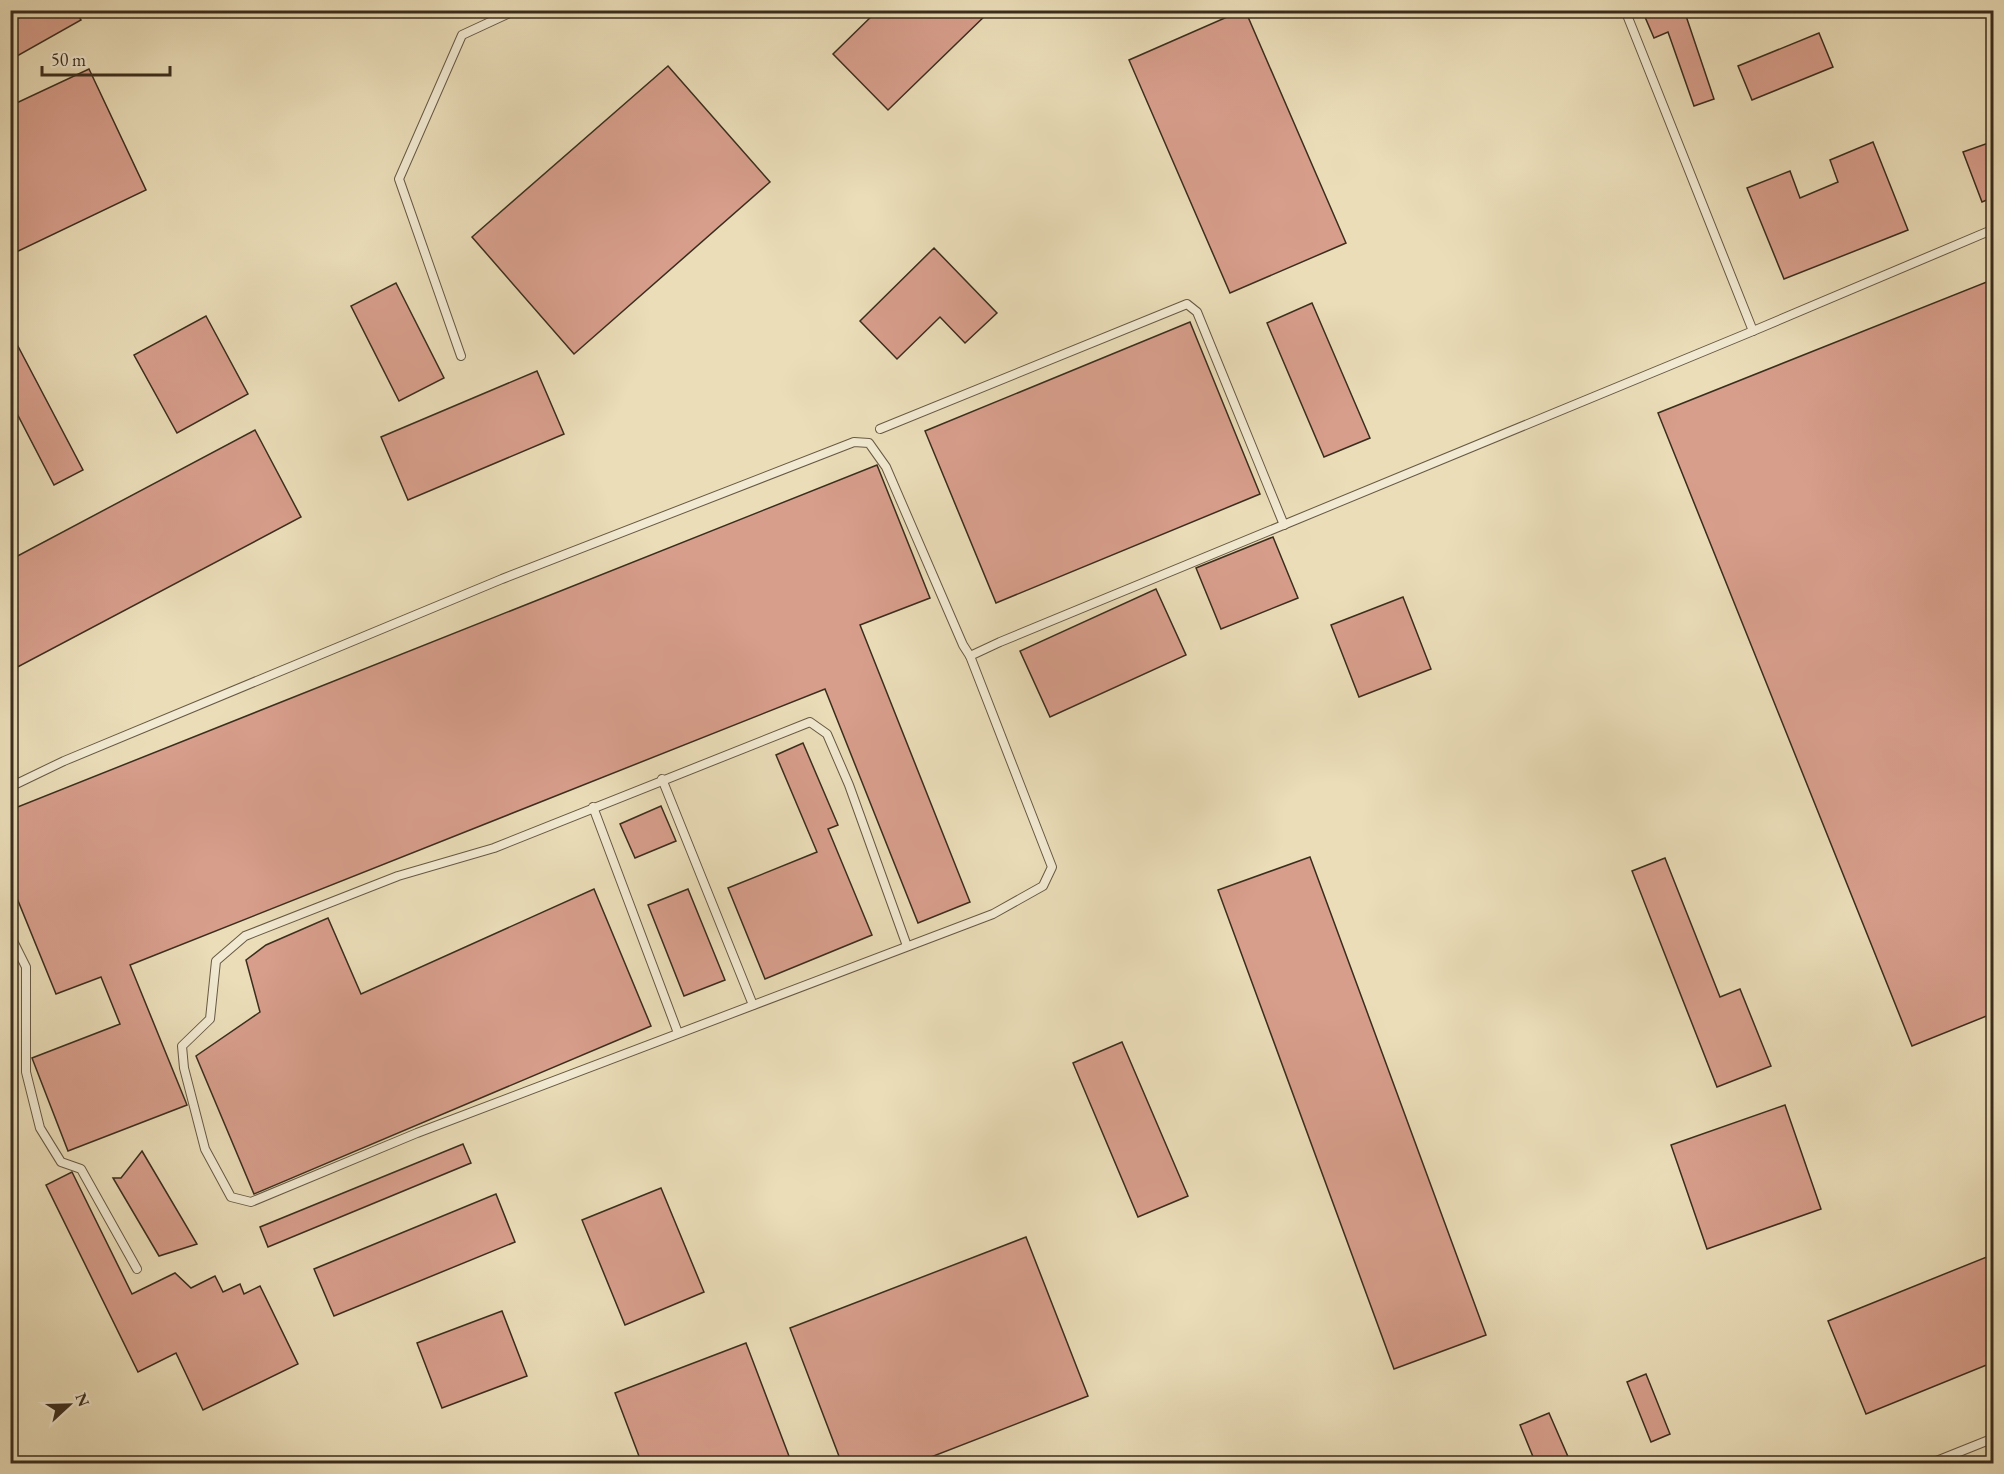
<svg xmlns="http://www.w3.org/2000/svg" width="2004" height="1474" font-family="'EB Garamond',serif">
	<rect width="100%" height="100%" fill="#eaddb8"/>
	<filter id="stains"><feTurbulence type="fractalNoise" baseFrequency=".00333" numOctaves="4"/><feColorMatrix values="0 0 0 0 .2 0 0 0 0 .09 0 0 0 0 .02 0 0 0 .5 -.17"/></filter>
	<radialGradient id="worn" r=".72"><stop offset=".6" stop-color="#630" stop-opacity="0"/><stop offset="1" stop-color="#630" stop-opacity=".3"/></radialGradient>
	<g fill="#d79e8b" stroke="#3b2d1d" stroke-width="1.5">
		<polygon points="32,10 75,10 81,20 10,60 10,23"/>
		<polygon points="878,10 991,10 888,110 833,54"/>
		<polygon points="1243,10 1245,10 1346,243 1230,293 1129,60"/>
		<polygon points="1642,10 1684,10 1714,99 1694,106 1668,32 1654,38"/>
		<polygon points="1819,33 1833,67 1752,100 1738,66"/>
		<polygon points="668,66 770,182 574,354 472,237"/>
		<polygon points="89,69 146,190 10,255 10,106"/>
		<polygon points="1994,141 1994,197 1982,202 1963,152"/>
		<polygon points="1873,142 1908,230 1784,279 1747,188 1790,171 1800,198 1838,182 1830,160"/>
		<polygon points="934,248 997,313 965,343 940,317 897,359 860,321"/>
		<polygon points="1994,279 1994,1013 1912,1046 1658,413"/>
		<polygon points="396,283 444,378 399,401 351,306"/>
		<polygon points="1312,303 1370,438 1324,457 1267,323"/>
		<polygon points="206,316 248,394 177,433 134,355"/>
		<polygon points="1190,322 1260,494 996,603 925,431"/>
		<polygon points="10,331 83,470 54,485 10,400"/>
		<polygon points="537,371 564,434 408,500 381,437"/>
		<polygon points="255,430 301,517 10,671 10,560"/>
		<polygon points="877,465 930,598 860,625 970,902 918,923 825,689 130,965 187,1105 68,1151 32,1058 120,1024 101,977 56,994 10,881 10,810"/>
		<polygon points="1273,537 1298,598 1221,629 1196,568"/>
		<polygon points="1156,589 1186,655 1050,717 1020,651"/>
		<polygon points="1403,597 1431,669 1359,697 1331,625"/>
		<polygon points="803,743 838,825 828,829 872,935 765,979 728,888 817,852 776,755"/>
		<polygon points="661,806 676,841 635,858 620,824"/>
		<polygon points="1310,857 1486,1335 1394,1369 1218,890"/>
		<polygon points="1665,858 1720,997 1740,989 1771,1066 1717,1087 1632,871"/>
		<polygon points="594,889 651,1026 254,1194 196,1056 260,1012 246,960 266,945 328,918 361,994"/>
		<polygon points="688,889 725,980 684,996 648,905"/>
		<polygon points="1122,1042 1188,1196 1138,1217 1073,1063"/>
		<polygon points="1785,1105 1821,1209 1707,1249 1671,1145"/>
		<polygon points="463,1144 471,1163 268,1247 260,1227"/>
		<polygon points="142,1151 197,1244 159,1256 113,1178 121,1178"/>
		<polygon points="72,1172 132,1294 175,1273 191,1288 215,1276 223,1292 240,1284 244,1294 260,1286 298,1364 203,1410 176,1353 138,1372 46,1185"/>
		<polygon points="661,1188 704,1292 625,1325 582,1220"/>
		<polygon points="496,1194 515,1242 334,1316 314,1269"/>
		<polygon points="1026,1237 1088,1396 913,1464 842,1464 790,1328"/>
		<polygon points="1994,1254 1994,1362 1866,1414 1828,1321"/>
		<polygon points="502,1311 527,1376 442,1408 417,1343"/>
		<polygon points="746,1343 792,1464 642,1464 615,1393"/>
		<polygon points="1646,1374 1670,1434 1651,1442 1627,1382"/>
		<polygon points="1549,1413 1569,1459 1559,1464 1536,1464 1520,1425"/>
	</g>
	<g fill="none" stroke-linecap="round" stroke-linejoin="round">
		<defs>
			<g id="lane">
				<polyline points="1625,10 1753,331"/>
				<polyline points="461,356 399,179 462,35 516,10"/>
				<polyline points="880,429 1187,304 1197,312 1284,525"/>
				<polyline points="662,779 753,1005"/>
				<polyline points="10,787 64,761 502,579 854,442 869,443 886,467 963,645 970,656 1000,642 1753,331 1994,229"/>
				<polyline points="593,807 678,1033"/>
				<polyline points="10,935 26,967 26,1072 40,1128 61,1162 81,1169 137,1269"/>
				<polyline points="907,946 849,785 827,734 810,722 494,848 398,876 245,936 216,961 210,1019 182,1046 184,1068 205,1149 231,1197 251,1202 417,1133 993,914 1043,886 1052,867 970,656"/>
				<polyline points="1929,1464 1994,1438"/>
			</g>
		</defs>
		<use href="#lane" stroke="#675944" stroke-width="10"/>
		<use href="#lane" stroke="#f1e9d1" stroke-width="8"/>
	</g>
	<rect width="2004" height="1474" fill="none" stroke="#eaddb8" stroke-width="36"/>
	<rect x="12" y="12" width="1980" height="1450" fill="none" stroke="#3b2d1d" stroke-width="3"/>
	<rect x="18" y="18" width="1968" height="1438" fill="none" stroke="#3b2d1d" stroke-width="1.5"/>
	<g transform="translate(69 1405) rotate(68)" stroke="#f1e9d1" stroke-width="4.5" paint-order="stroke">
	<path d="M0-4.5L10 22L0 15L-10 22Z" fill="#3b2d1d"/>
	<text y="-9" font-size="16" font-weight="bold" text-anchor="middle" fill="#3b2d1d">N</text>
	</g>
	<path d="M42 66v9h128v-9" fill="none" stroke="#3b2d1d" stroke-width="3"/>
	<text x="51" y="66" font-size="18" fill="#3b2d1d" stroke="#f1e9d1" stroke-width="4.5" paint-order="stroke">50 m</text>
	<rect width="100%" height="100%" filter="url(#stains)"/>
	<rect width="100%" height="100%" fill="url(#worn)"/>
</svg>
